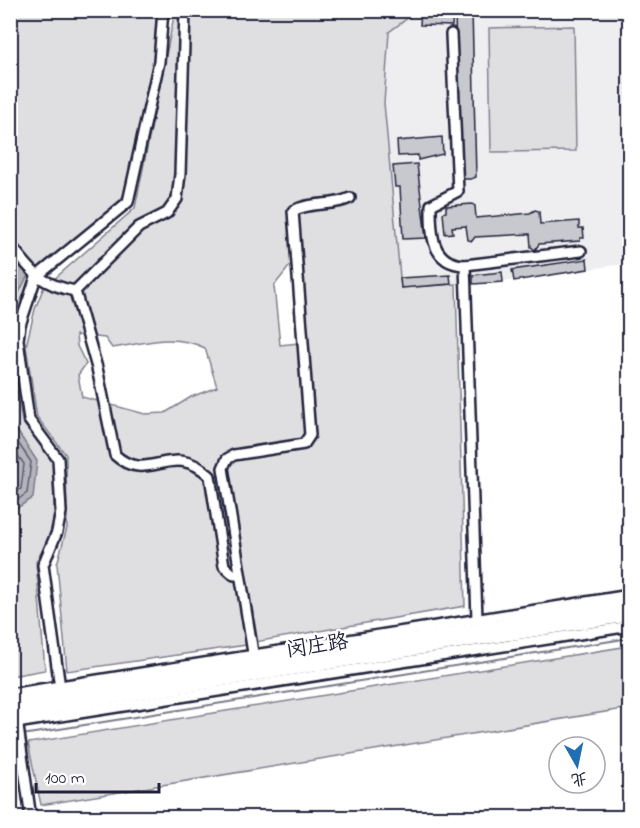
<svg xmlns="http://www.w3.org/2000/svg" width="640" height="828" font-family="'Indie Flower','LXGW WenKai TC',sans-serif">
	<rect width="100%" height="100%" fill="#fff"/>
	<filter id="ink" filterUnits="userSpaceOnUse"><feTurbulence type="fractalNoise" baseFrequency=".0167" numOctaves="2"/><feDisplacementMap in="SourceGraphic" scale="12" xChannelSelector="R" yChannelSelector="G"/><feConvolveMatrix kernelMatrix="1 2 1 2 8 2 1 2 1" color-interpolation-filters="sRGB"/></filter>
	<g filter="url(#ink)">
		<polygon fill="#eeeef1" points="413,11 629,11 629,263 509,281 401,288 384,103 389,32 413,14"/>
		<g fill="#dfdfe2" stroke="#80808e" stroke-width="1.5" fill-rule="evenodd">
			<polygon points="11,11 157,11 154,54 126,192 118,203 30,276 14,327 14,372 22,422 53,460 54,513 49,539 36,562 45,670 11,676"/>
			<path d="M175,11H413V14L389,32L384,103L401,288L456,284L465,606L255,642L218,473L246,645L67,671L57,564L67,528L66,455L37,417L26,346L35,309L43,289L135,208ZM292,263L299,343L280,345L274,286ZM76,335L105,338L112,348C146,343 173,333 205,348L217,387L191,397L165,413L145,414L82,397L78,375L86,364L77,346Z"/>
			<polygon points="574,26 576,151 491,152 489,28"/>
			<polygon points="629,646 629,708 41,805 28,743"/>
		</g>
		<g fill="#b4b4bc" stroke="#7a7a88" stroke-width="1.5">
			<polygon points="11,257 28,275 11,309"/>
			<polygon points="10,406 16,429 37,461 33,498 17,508 11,507"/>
		</g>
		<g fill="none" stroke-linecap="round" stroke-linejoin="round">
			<g stroke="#5c5c6f" stroke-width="1.5">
				<polyline points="10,431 31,462 27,493 16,501 10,501"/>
				<polyline points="10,445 24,464 21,489 10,494"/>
			</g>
			<polyline stroke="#7a7a88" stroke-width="2" points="22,735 630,638"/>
		</g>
		<g fill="#c8c8cf" stroke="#22223b" stroke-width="1.5">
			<polygon points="421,10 453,10 452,26 420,25"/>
			<polygon points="455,10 472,10 476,177 471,179 458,179"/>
			<polygon points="442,137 443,154 418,160 418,155 398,156 397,141"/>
			<polygon points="417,164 426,238 403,239 400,187 395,187 393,166"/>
			<polygon points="472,204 475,206 476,218 530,213 535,210 539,211 540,224 579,221 579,228 583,228 584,238 580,238 580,241 539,244 535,250 531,247 530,234 475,237 472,241 468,240 466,226 452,227 453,233 445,234 443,213 446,212 446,206"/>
			<polygon points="587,259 588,269 514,281 512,270"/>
			<polygon points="502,272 503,282 473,284 473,275"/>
			<polygon points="450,275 451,284 401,288 400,278"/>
		</g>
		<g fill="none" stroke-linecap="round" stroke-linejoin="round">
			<defs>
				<g id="minor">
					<path d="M451,34L458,191L431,205C431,231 430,264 465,265L477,619"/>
					<path d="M10,244C32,272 39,284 75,291L139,227L167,213L177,199L180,174L185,10"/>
					<polyline points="465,265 581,251"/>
					<path d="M75,291L97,368L115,455C149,486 171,439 210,476L224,566L234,575H240"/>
					<path d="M254,659L223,468L227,459L234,455L304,444L310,435L293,211C311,201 332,207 350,198"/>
					<polyline points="10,694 630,595"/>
					<polyline points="58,697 61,695 43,565 57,532 61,512 58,459 29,420 18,340 20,325 36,277 128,202 159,62 163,10"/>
					<polyline points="20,712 16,713 31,818"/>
					<polyline points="10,724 630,626"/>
				</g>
				<g id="major">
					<polyline points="10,704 630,605"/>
					<polyline points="10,714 630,615"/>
				</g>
			</defs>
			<use href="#minor" stroke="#22223b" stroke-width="14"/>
			<use href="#major" stroke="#22223b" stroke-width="16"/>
			<use href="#minor" stroke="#fff" stroke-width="9"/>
			<use href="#major" stroke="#fff" stroke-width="12"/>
		</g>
	</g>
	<g text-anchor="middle" stroke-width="5" stroke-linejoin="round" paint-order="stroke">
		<g font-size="21" fill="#22223b" stroke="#fff">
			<text transform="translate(317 645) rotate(-9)" y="7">闵庄路</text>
		</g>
	</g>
	<rect width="640" height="828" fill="none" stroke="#fff" stroke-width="36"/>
	<rect x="18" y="18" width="604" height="792" fill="none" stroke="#22223b" stroke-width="2" filter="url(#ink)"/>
	<g transform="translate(577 765) rotate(171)"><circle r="28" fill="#ffffff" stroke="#a7a7b1" stroke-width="1.5"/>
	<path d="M0-4.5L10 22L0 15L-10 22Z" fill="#1f6fb2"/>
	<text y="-9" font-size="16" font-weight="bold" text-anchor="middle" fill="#22223b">北</text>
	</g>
	<path d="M36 783v9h123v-9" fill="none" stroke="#22223b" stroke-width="3"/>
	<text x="45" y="783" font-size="18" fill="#22223b" stroke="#ffffff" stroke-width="4.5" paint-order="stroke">100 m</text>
</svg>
